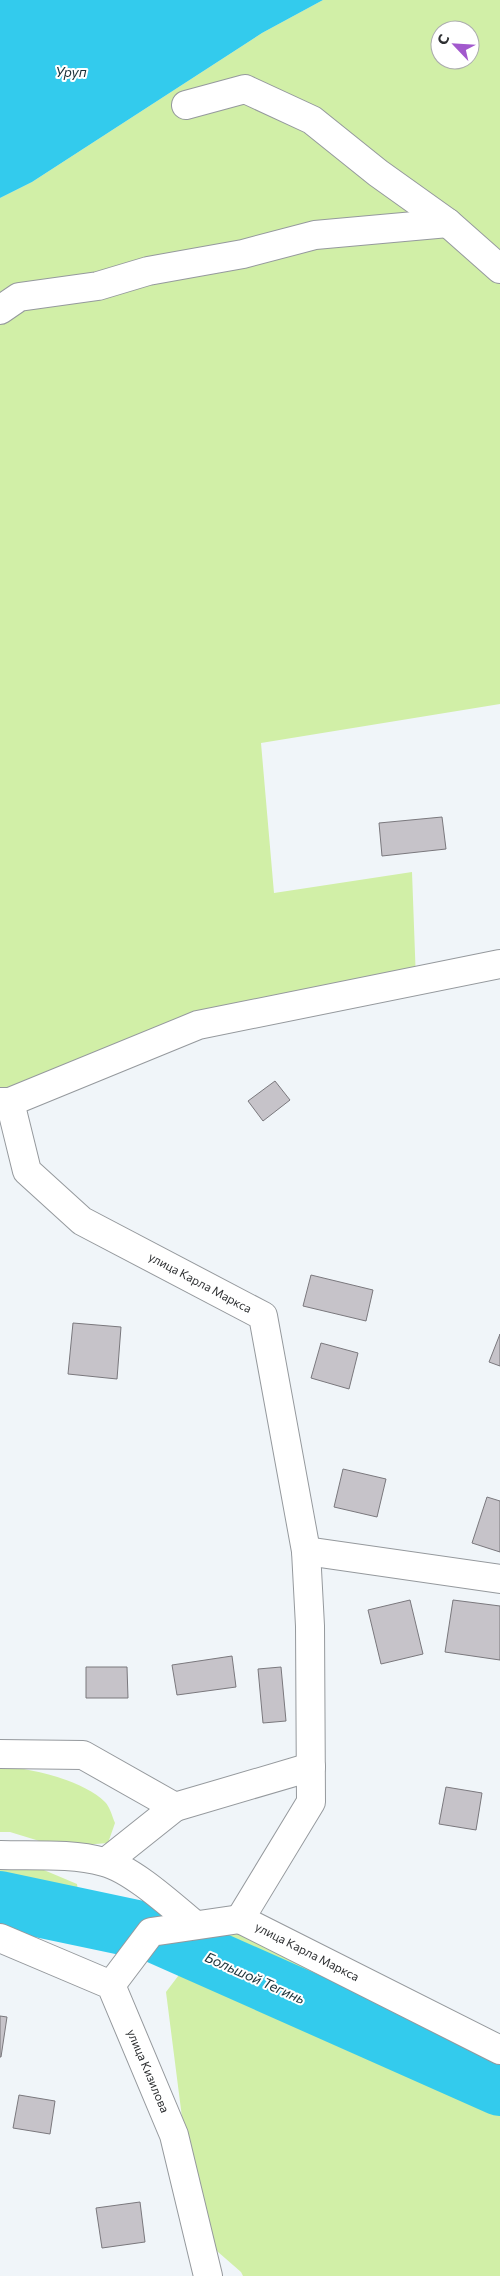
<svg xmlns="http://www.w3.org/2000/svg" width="500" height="2276" font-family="Commissioner,sans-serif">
	<rect width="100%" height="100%" fill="#f0f5f9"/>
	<g fill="#d1efa7" fill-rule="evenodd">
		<path d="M323,0H500V704L261,743L274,893L412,872L416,981L198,1025L0,1102V198L32,182L262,33ZM440,30H470V60H440Z"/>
		<path d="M0,1766C30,1768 83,1780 105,1802C110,1807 112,1816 115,1823L108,1843L59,1847L10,1832H0Z"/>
		<polygon points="32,1865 77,1884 84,1932 60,1942 0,1922 0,1869"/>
		<polygon points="240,1919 500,2050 500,2276 243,2276 241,2272 210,2245 184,2133 166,1992 188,1963 151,1932"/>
	</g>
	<polygon fill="#33cbed" points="0,0 323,0 262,33 32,182 0,198"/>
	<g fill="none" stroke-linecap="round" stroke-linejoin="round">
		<polyline stroke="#33cbed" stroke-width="58" points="0,1900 151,1932 500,2087"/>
	</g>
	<g fill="#c6c3c9" stroke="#7a787d">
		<polygon points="442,817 446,849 382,856 379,823"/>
		<polygon points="275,1081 290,1100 263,1121 248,1101"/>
		<polygon points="311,1275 373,1290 366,1321 303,1306"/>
		<polygon points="73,1323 121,1327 117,1379 68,1374"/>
		<polygon points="500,1334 500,1366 489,1362"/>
		<polygon points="321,1343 358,1353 349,1389 311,1378"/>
		<polygon points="343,1469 386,1479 377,1517 334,1507"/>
		<polygon points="487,1497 500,1501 500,1552 472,1543"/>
		<polygon points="410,1600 423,1654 381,1664 368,1610"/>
		<polygon points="453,1600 500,1606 500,1660 445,1652"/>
		<polygon points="232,1656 236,1687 177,1695 172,1665"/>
		<polygon points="86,1667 127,1667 128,1698 86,1698"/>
		<polygon points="281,1667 286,1721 263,1723 258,1669"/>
		<polygon points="446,1787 482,1793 476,1830 439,1824"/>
		<polygon points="0,2016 7,2017 1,2057 0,2057"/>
		<polygon points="19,2095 55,2101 50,2134 13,2128"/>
		<polygon points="140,2202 145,2242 102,2248 96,2208"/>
	</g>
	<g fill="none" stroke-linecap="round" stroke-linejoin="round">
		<defs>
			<g id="minor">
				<polyline points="186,105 245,89 312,120 378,173 448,223 500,269"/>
				<polyline points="0,310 19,297 98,286 148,271 243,254 315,235 448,223"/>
				<polyline points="0,1102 10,1102 198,1025 500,964"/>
				<polyline points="10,1102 27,1171 82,1221 263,1316 306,1551 310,1626 311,1802 240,1919"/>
				<polyline points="306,1551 500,1579"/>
				<polyline points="0,1754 83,1755 175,1807 311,1767"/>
				<path d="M0,1855C34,1856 71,1853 104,1862C132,1869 172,1906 195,1925"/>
				<polyline points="106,1862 175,1807"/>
				<polyline points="240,1919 500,2050"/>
				<polyline points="0,1938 111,1985 174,2135 208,2276"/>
				<polyline points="111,1985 151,1932 240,1919"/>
			</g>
		</defs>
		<use href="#minor" stroke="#95999d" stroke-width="30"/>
		<use href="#minor" stroke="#fff" stroke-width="28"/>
	</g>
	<g text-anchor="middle" stroke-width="4" stroke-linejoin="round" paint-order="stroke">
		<g font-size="12" fill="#2e3032" stroke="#fff">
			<text transform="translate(200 1283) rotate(28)" y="4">улица Карла Маркса</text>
			<text transform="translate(307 1952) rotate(27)" y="4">улица Карла Маркса</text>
			<text transform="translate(148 2071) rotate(67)" y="4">улица Кизилова</text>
		</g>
		<g font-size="14" font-style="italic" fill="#1a3138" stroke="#fff">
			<text x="71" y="77">Уруп</text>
			<text transform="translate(255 1978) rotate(24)" y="5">Большой Тегинь</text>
		</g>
	</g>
	<g transform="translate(455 45) rotate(295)"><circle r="24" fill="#ffffff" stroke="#abacad"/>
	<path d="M0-4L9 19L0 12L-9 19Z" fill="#a259cd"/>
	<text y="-8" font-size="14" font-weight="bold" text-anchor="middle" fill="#2e3032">С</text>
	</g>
</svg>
